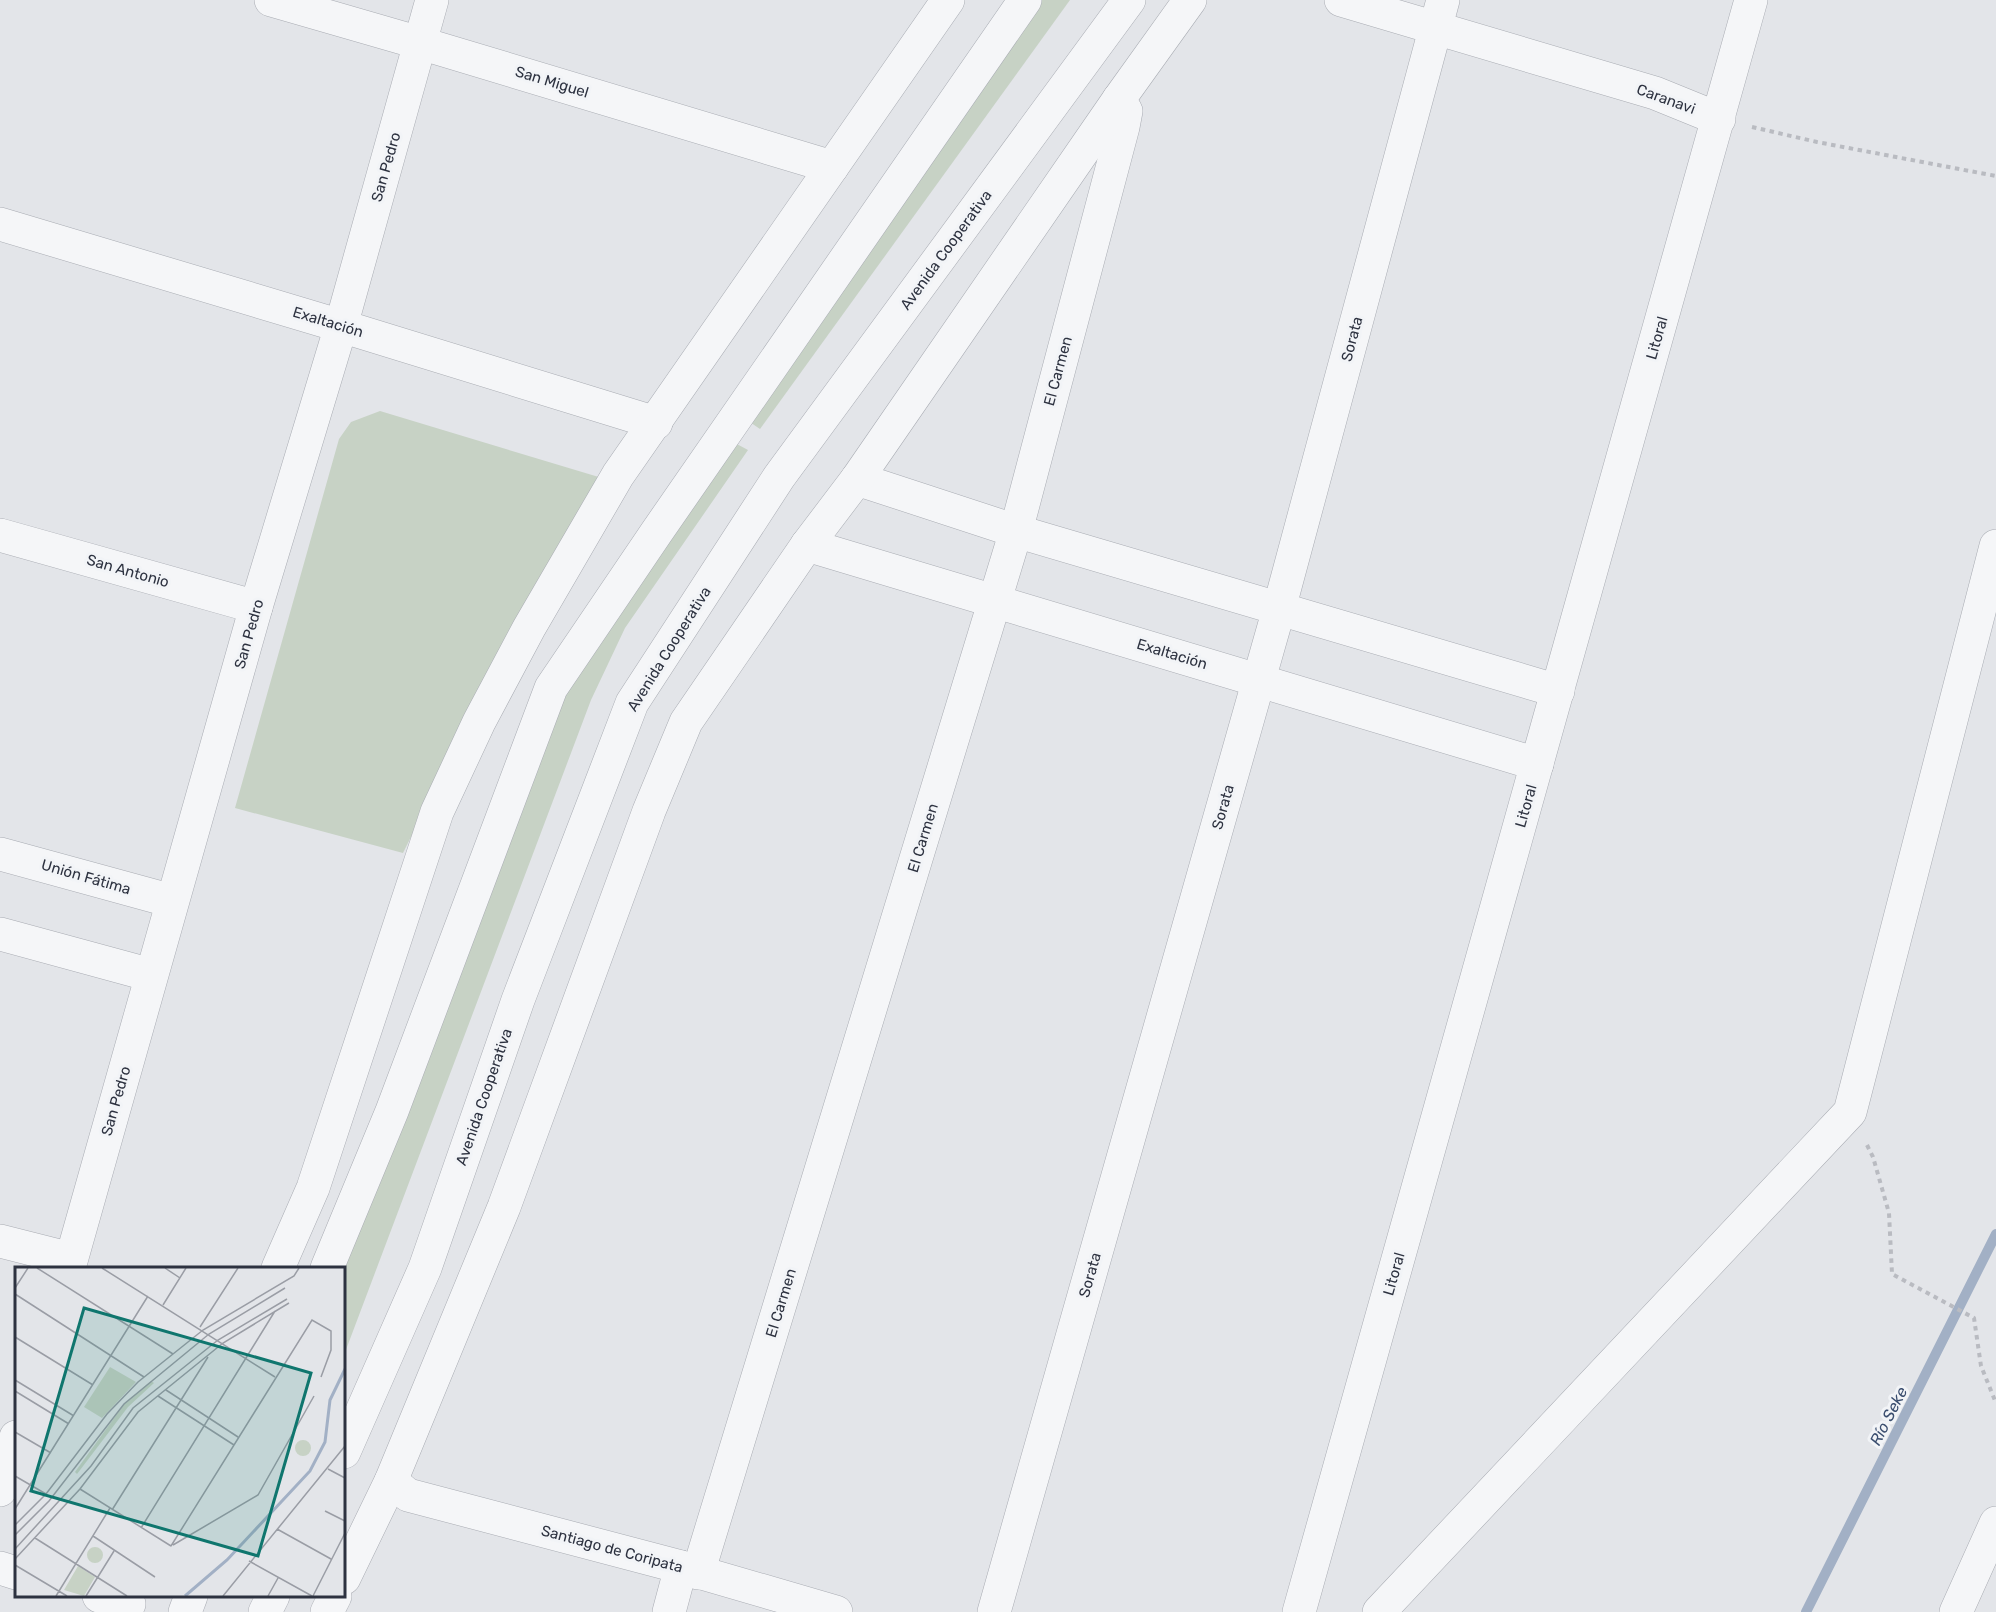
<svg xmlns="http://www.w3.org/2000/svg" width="1996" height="1612" font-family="Rubik,sans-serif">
	<rect width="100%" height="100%" fill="#e3e5e9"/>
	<g fill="#c7d2c5">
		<polygon points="1033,0 1070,0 760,429 735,412"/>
		<polygon points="380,411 602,478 497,663 403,853 235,808 339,439 351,422"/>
		<polygon points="720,435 748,450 625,628 591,700 344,1355 344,1268 556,682"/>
	</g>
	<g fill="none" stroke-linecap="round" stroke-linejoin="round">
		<polyline stroke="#a2b0c5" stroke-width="10" points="1806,1612 1996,1234"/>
		<defs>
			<g id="minor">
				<polyline points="271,0 420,43 832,167"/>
				<polyline points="1341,0 1655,93 1719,119"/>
				<polyline points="0,224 341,326 656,423"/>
				<polyline points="857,479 1016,531 1558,691"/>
				<polyline points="0,535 256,607"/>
				<polyline points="807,545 1537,764"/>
				<polyline points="0,854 172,901"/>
				<polyline points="0,934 151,975"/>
				<polyline points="0,1241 71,1259"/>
				<polyline points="69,1268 256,607 341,326 432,0"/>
				<polyline points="278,1268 313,1188 437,812 479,722 529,628 618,475 948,0"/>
				<polyline points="391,1481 408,1495 681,1567 836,1612"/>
				<polyline points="0,1490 16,1437"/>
				<polyline points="0,1568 16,1573"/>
				<polyline points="698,1573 1016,531 1123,127 1126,111 1119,99"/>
				<polyline points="344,1578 391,1481 504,1207 649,811 686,722 807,545 857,479 1119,99 1190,0"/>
				<polyline points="99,1596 129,1604"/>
				<polyline points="327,1612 335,1596"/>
				<polyline points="669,1612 681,1567"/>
				<polyline points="994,1612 1279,609 1443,0"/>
				<polyline points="1299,1612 1751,0"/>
				<polyline points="1379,1612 1850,1112 1996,546"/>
				<polyline points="1956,1612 1996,1523"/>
			</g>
			<g id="tertiary">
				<polyline points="327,1268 392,1111 551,688 656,533 1025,0"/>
				<polyline points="344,1452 425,1268 518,1000 632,703 779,477 1129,0"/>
				<polyline points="185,1612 191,1596"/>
				<polyline points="265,1612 273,1596"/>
			</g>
		</defs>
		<use href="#minor" stroke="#a9acb3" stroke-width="34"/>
		<use href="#tertiary" stroke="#a9acb3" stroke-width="34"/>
		<g stroke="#b9bbc1" stroke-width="4" stroke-dasharray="4.5 4.5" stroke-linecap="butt">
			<polyline points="1752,127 1817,142 1996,176"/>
			<polyline points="1867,1145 1873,1157 1889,1213 1892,1274 1974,1318 1981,1366 1996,1403"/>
		</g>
		<use href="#minor" stroke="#f5f6f8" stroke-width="33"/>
		<use href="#tertiary" stroke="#f5f6f8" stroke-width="33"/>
	</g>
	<g text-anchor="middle" stroke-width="6" stroke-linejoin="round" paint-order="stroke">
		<g font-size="15" fill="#2d3240" stroke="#f2f4f7">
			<text transform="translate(552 82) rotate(17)" y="5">San Miguel</text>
			<text transform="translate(1666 99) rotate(20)" y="5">Caranavi</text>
			<text transform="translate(386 167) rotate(-74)" y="5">San Pedro</text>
			<text transform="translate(946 250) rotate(-54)" y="5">Avenida Cooperativa</text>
			<text transform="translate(328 322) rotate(17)" y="5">Exaltación</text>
			<text transform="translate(1657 338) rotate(-74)" y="5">Litoral</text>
			<text transform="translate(1352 339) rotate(-75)" y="5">Sorata</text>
			<text transform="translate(1058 371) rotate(-75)" y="5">El Carmen</text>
			<text transform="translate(128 571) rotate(16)" y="5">San Antonio</text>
			<text transform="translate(249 634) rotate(-74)" y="5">San Pedro</text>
			<text transform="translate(669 649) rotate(-58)" y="5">Avenida Cooperativa</text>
			<text transform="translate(1172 654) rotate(17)" y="5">Exaltación</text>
			<text transform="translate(1526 806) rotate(-74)" y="5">Litoral</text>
			<text transform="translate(1223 807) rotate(-74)" y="5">Sorata</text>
			<text transform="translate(923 838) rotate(-73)" y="5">El Carmen</text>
			<text transform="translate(86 877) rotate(16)" y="5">Unión Fátima</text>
			<text transform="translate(484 1097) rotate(-71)" y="5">Avenida Cooperativa</text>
			<text transform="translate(116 1101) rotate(-74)" y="5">San Pedro</text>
			<text transform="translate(1394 1274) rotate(-74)" y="5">Litoral</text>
			<text transform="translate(1090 1275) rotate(-74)" y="5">Sorata</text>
			<text transform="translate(781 1303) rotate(-73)" y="5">El Carmen</text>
			<text transform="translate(612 1549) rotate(15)" y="5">Santiago de Coripata</text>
		</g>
		<g font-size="16" font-style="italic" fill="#3b4e6f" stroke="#f2f4f7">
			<text transform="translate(1888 1416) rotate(-63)" y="6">Río Seke</text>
		</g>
	</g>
	<g transform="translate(15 1267)">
		<rect width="330" height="330" fill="#e3e5e9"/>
		<path d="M95,100L121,115L87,151L69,140ZM136,114L139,116L113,140L62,207L60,205L110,136ZM280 181a8 8 0 1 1 16 0a8 8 0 1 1-16 0ZM72 288a8 8 0 1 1 16 0a8 8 0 1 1-16 0ZM63,299L80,310L69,329L49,323Z" fill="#c7d2c5"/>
		<path fill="none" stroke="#a2b0c5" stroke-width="3" d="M170,329L212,293L295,204L310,175L315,133L330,102"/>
		<path fill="none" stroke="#9a9da5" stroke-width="1.5" d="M22,1L158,87M87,1L260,110M150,1L165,11M0,21L13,1M0,27L129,110M148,38L171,1M185,60L223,1M0,70L78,118M0,113L59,149M151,123L223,170M0,124L54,157M143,129L219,178M0,165L36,186M313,202L330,211M0,209L31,227M65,222L156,279M0,242L133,29M97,243L193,90M310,244L330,254M0,258L31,227L92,147L123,115L188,63L279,9L284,1M126,261L260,44M262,262L316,292M0,268L34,234L109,137L194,67L270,21M78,269L140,310M20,271L112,329M158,278L243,228L299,129M156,279L297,53L316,64V83L306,110M0,282L76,199L118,141L203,73L272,32M0,292L65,222L123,145L208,76L274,36M234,294L297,329M0,298L52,329M41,329L95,241M71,329L99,284M208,329L330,179M253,329L263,311M298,329L330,266"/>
		<path fill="#0f766e" fill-opacity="0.15" stroke="#0f766e" stroke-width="3" d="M69,41L296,106L243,289L16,224Z"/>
		<rect width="330" height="330" fill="none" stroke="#2d3240" stroke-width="3"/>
	</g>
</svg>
